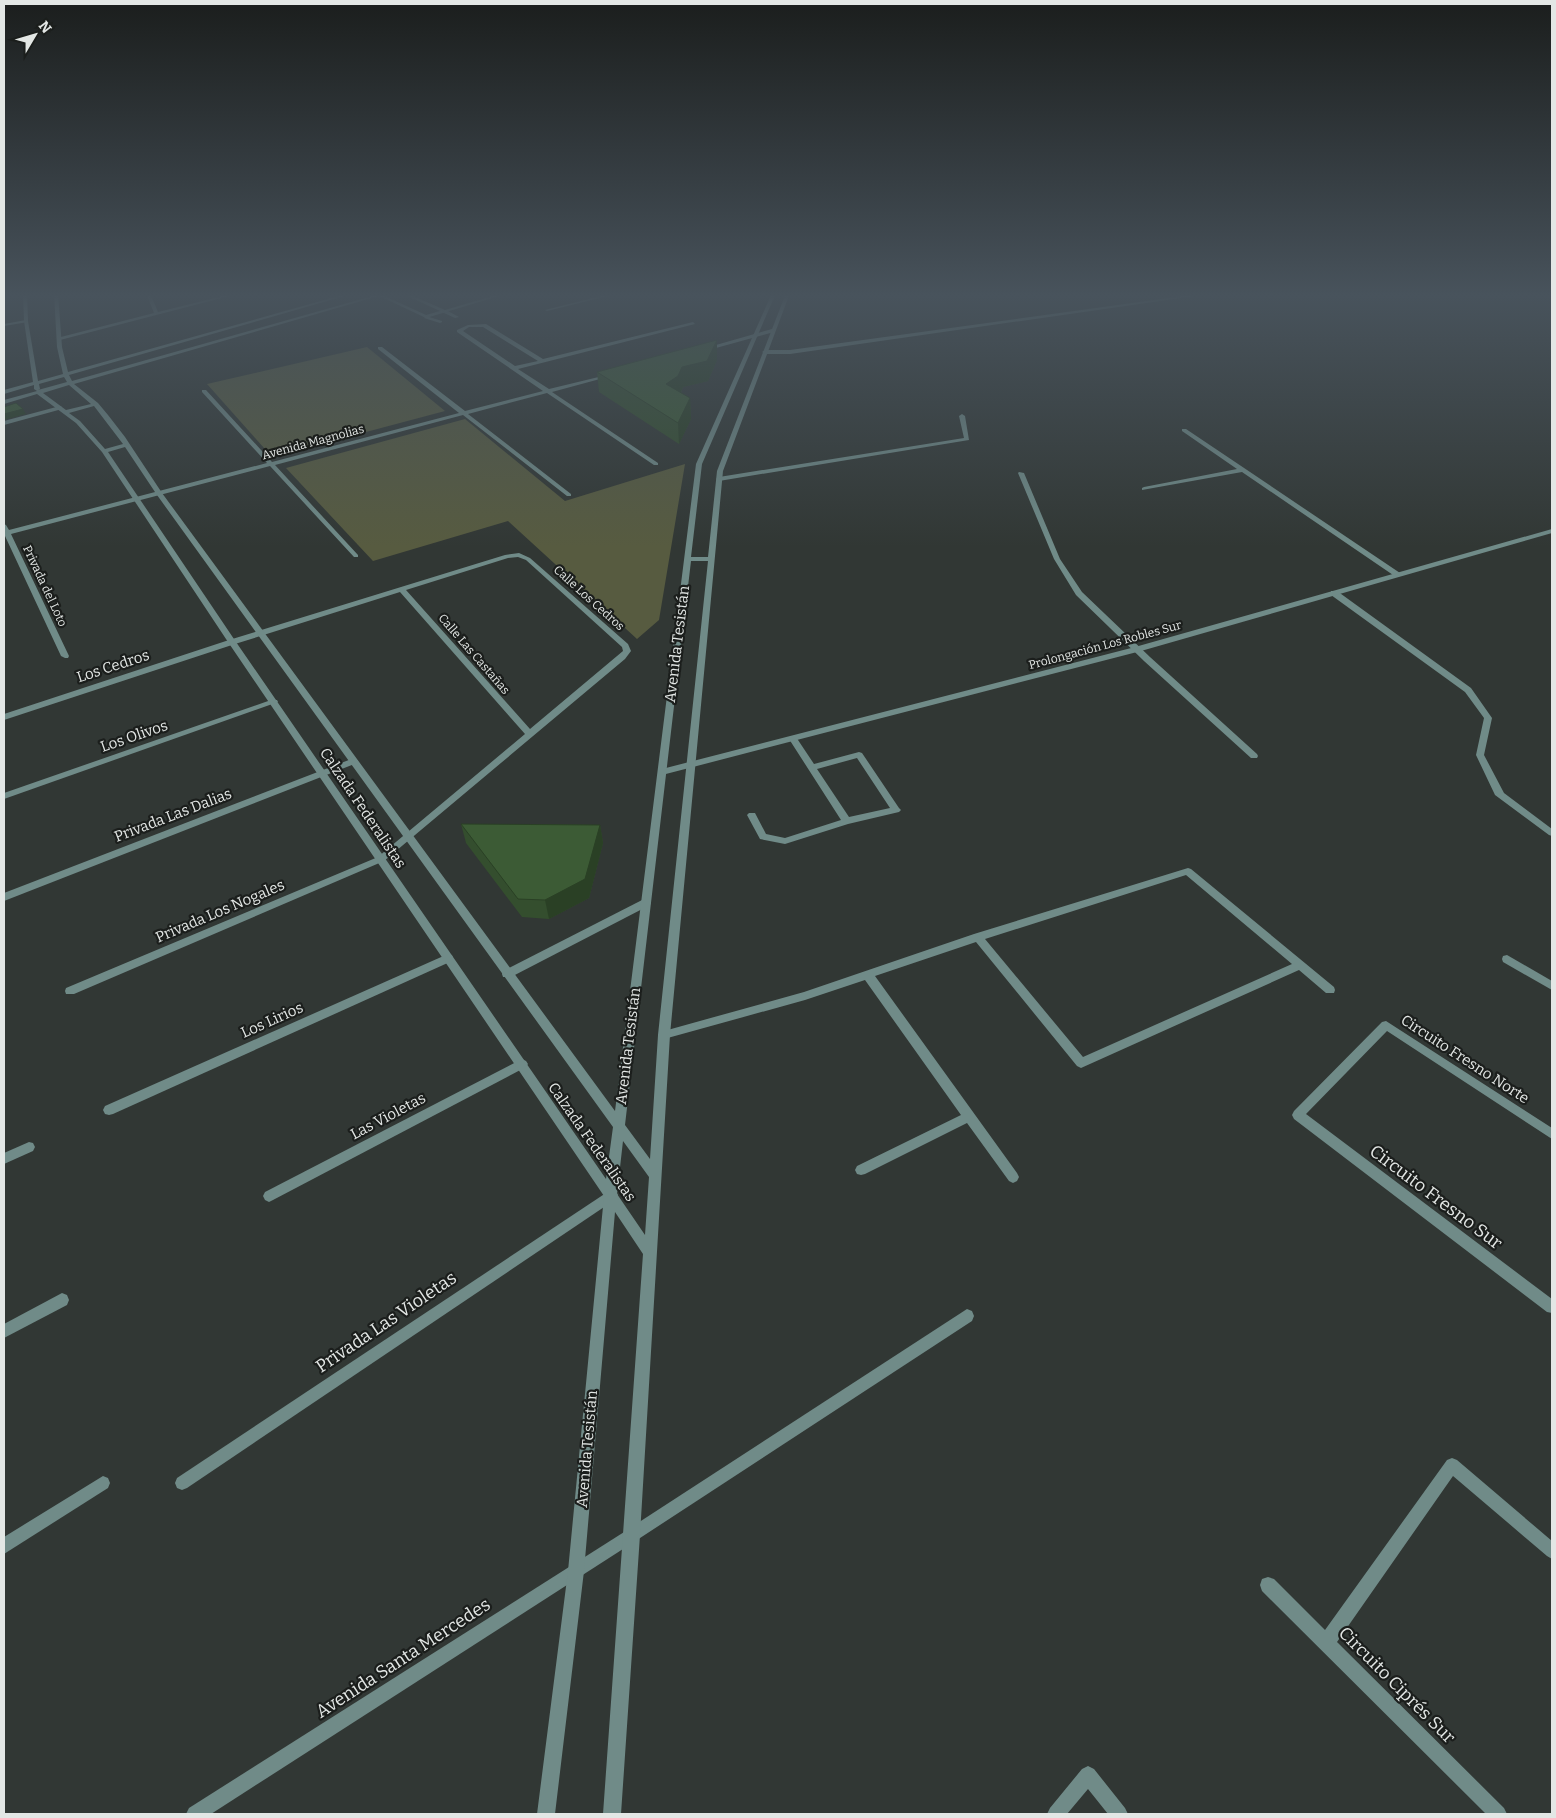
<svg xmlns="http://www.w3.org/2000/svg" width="1556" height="1818" font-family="Bitter,serif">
	<rect width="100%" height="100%" fill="#313734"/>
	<g fill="#575b40">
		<polygon points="367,347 445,411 272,457 207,384"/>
		<polygon points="465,419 565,501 685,464 659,620 637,639 508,521 373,561 286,468"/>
	</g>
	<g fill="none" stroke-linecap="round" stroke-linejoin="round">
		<g fill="#708b88" fill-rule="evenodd">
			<polygon points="613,293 620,293 547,311 545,310"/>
			<polygon points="1189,293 1193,293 1195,296 790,354 765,354 762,352 765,350 790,350 1190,295"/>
			<polygon points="442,310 446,310 459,317 455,318 442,312"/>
			<polygon points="426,316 442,321 442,322 440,323 424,318"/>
			<polygon points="60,406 62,407 62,409 4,425 4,421"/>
			<polygon points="962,414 965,416 969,440 719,481 716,479 719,477 964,438 959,416"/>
			<polygon points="1182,429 1186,429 1403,575 1396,577 1242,472 1142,490 1142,488 1144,487 1237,469 1182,431"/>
			<polygon points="1019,472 1024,473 1060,559 1082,592 1150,657 1257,754 1258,756 1257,758 1251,758 1144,661 1076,595 1054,559 1018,473"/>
			<polygon points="1331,591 1337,591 1471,688 1492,718 1484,755 1504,793 1552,829 1552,836 1549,835 1495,795 1476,755 1484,718 1465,692 1331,595"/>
			<path d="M793,736L796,737L814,764L859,752L862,753L899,808L901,810L899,812L848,824L785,844L760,839L747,815L749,813H755L766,834L785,838L841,820L789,739ZM857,758L890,808L849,817L817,769Z"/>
			<polygon points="646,898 651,902 650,905 511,977 503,977 502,974 503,971"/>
			<polygon points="967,1309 972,1311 974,1316 972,1321 637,1540 632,1543 627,1540 624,1535 627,1530"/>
		</g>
		<g fill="#708b88" fill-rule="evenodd">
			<polygon points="146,293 150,293 158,312 235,293 241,293 60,340 57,338 154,313"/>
			<polygon points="373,293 378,293 426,315 440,311 401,293 406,293 445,310 503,293 509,293 426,318"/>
			<polygon points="26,320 28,322 4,326 4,324"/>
			<path d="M693,322L695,324L518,369L549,389L611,374V376L552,392L658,463V465H654L547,393L468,414L571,494V496H567L463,415L275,465L358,555V557H354L270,466L11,534L69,656L68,658H65L61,656L5,536H4V524L6,525L9,530L267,463L202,392V390H206L272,462L459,413L378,349V347H382L465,411L543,391L457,332V330L468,325L486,324L543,359ZM469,327H483L538,361L515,366L463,331Z"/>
			<polygon points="772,329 774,332 705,351 702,349"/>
			<polygon points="1552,529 1552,533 1141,651 662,775 658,772 662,769 1135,647"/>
			<path d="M519,553L530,558L628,644L631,651L625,659L384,861L74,994H66L65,991L66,988L378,857L525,734L400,592L235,644L4,720V714L229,640L505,555ZM518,557L526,560L622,647L623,651L530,729L406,590L508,558Z"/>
			<polygon points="271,700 277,700 278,702 4,799 4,793"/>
			<polygon points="354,758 358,761 357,763 4,901 4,893"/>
			<path d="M1188,868L1191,869L1334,987L1335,990L1334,993H1326L1299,970L1081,1068L1077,1066L976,942L875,976L1017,1173L1019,1177L1017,1181L1013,1183L1009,1181L967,1123L865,1174L861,1175L857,1174L855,1170L857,1166L961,1115L865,980L805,1000L664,1039L660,1038L658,1035L660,1032L664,1031L804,992L974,934ZM1186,875L1292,964L1083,1057L985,939Z"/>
			<polygon points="448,954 452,955 453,958 452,961 113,1114 109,1115 105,1114 103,1110 105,1106"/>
			<polygon points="1507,955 1552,981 1552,990 1503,962 1502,959 1503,956"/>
			<polygon points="1386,1021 1552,1128 1552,1139 1387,1031 1306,1114 1552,1299 1552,1313 1547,1312 1294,1119 1292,1115 1294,1111 1382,1022"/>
			<polygon points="522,1059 526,1061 528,1064 526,1067 273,1200 269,1202 265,1200 263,1196 265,1192"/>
			<polygon points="29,1142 33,1143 35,1147 33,1151 4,1164 4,1153"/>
			<polygon points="612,1189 616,1191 618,1195 616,1199 187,1488 182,1490 177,1488 175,1483 177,1478"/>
			<polygon points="62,1293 67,1295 69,1300 67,1305 4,1338 4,1324"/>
			<polygon points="1452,1458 1457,1460 1552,1541 1552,1559 1547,1556 1453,1476 1337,1642 1504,1808 1507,1814 1486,1814 1262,1591 1260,1585 1262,1579 1268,1577 1274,1579 1325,1630 1447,1460"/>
			<polygon points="103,1476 108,1478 110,1483 108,1488 4,1554 4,1537"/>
			<polygon points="632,1527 637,1530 640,1535 637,1540 211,1814 186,1814 189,1808"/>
			<polygon points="1088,1766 1094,1769 1125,1808 1128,1814 1108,1814 1088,1789 1067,1814 1047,1814 1050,1808 1082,1769"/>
		</g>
		<path fill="#708b88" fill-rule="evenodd" d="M23,293H27L28,321L38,381L63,374L57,347L54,293H58L62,347L68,372L349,293H355L69,375L72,381L383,293H389L74,384L98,403L108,415L125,437L162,493L615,1111L696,464L772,293H776L702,464L691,557H708L717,471L786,293H790L723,471L670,1035L640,1535L621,1814H603L643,1254L615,1212L584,1571L555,1814H537L568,1571L604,1196L228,642L102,452L76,423L37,394L4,404V400L37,391L34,389V385L4,394V390L33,382L24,321ZM64,377L67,382L38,390L40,389L39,384ZM69,385L91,404L66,410L43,393ZM94,406L123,444L105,449L80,421L69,413ZM125,447L157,495L613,1127L606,1179L236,642L108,452ZM691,561H708L658,1035L650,1159L625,1125ZM623,1141L649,1177L645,1235L617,1194Z"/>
	</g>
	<g fill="#344e2e">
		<polygon points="717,360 708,381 683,387 681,393 690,398 691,419 679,444 599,392 597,372"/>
		<polygon points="461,824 600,825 603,843 589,898 549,919 522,917 466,843"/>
	</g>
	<g fill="#2a4025">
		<polygon points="717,340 717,360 708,381 683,387 679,396 666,384 682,367"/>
		<polygon points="690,398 691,419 679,444 678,423"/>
		<polygon points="23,409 26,414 4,420 4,414"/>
		<polygon points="600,825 603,843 589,898 549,919 545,900"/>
	</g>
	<g fill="#3c5b35" stroke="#2a4025">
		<polygon points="717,340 707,361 682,367 678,376 666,384 690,398 678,423 597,372"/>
		<polygon points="16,403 23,409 4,414 4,407"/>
		<polygon points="461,824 600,825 585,879 545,900 518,899"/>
	</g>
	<linearGradient id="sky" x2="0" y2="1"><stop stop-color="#1b1e1d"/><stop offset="0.54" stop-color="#48535c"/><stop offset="1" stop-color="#48535c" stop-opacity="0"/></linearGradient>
	<rect width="1556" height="547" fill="url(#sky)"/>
	<g text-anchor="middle" stroke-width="4.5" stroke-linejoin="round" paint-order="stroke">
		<g font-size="12" fill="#e3e7e5" stroke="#1b1e1c">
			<text transform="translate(313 442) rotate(-15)" y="4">Avenida Magnolias</text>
			<text transform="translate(45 586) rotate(65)" y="4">Privada del Loto</text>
			<text transform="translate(589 598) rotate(42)" y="4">Calle Los Cedros</text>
			<text transform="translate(1105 645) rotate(-15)" y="4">Prolongación Los Robles Sur</text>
			<text transform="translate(474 654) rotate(49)" y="4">Calle Las Castañas</text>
		</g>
		<g font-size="15" fill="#e3e7e5" stroke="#1b1e1c">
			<text transform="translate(677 644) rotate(-83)" y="5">Avenida Tesistán</text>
			<text transform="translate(113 666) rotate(-18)" y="5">Los Cedros</text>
			<text transform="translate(134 736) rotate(-19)" y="5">Los Olivos</text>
			<text transform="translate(363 808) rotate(56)" y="5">Calzada Federalistas</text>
			<text transform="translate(173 815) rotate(-21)" y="5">Privada Las Dalias</text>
			<text transform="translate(220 911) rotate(-23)" y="5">Privada Los Nogales</text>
			<text transform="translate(272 1020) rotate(-24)" y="5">Los Lirios</text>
			<text transform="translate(628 1046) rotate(-83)" y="5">Avenida Tesistán</text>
			<text transform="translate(1465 1059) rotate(33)" y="5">Circuito Fresno Norte</text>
			<text transform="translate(388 1116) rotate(-28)" y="5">Las Violetas</text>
			<text transform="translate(592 1142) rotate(55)" y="5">Calzada Federalistas</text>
			<text transform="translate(587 1449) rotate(-85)" y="5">Avenida Tesistán</text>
		</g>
		<g font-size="18" fill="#e3e7e5" stroke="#1b1e1c">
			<text transform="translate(1436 1197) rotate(37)" y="6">Circuito Fresno Sur</text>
			<text transform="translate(386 1322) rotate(-34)" y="6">Privada Las Violetas</text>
			<text transform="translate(403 1658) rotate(-33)" y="6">Avenida Santa Mercedes</text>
			<text transform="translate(1397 1685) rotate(45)" y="6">Circuito Ciprés Sur</text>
		</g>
	</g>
	<rect width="1556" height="1818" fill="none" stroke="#e3e7e5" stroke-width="10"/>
	<g transform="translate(35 35) rotate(52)" stroke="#1b1e1c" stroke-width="4" paint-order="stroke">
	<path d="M0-4L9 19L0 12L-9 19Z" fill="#e3e7e5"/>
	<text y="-8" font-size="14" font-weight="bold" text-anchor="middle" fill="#e3e7e5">N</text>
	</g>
</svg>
